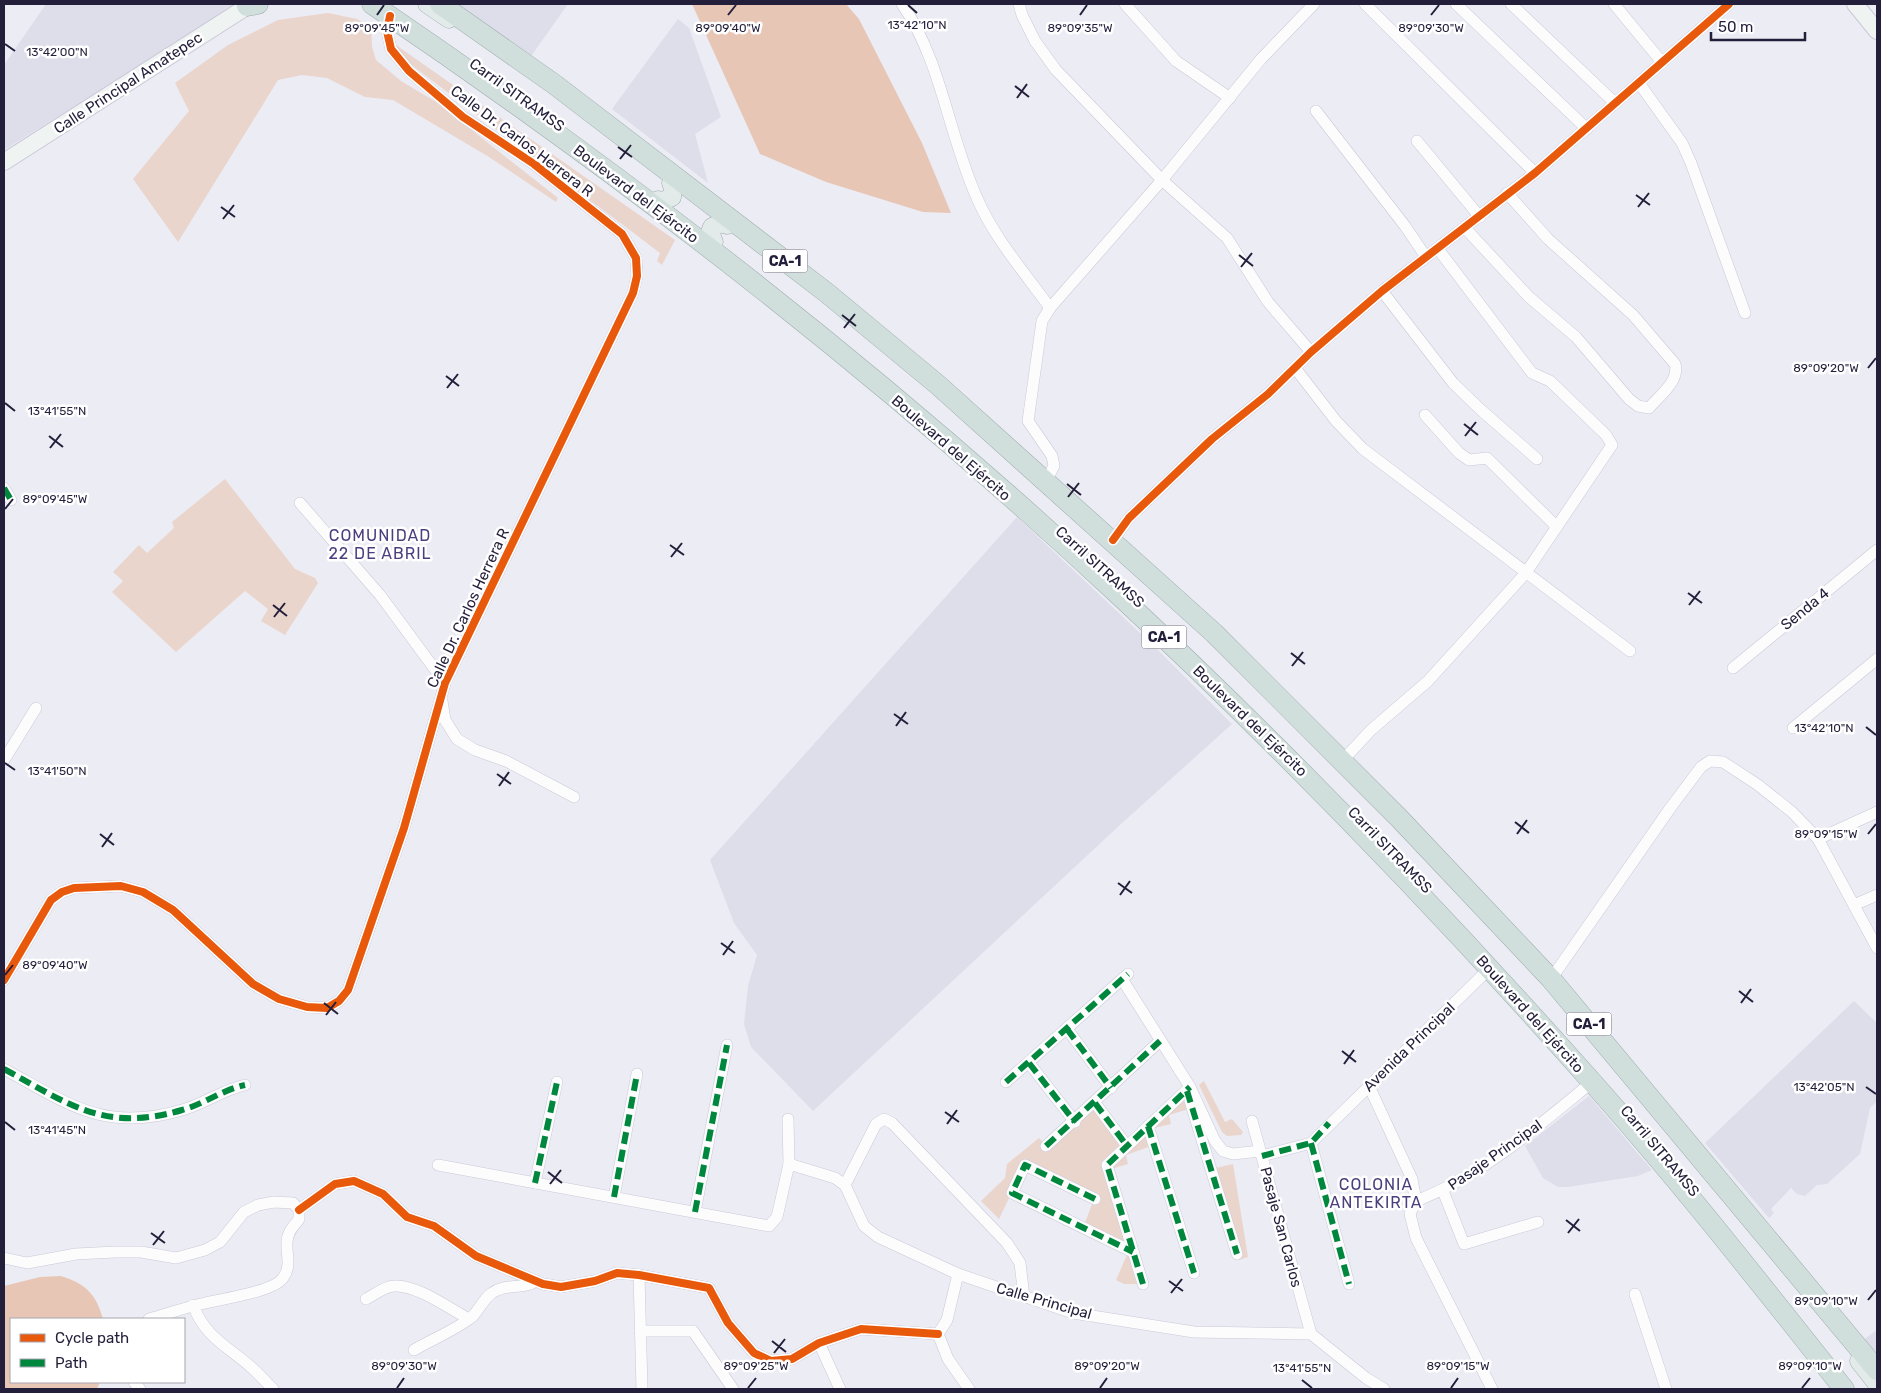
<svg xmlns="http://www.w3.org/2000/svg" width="1881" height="1393" font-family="Rubik,sans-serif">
	<rect width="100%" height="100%" fill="#ececf4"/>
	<g fill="#dedeeb">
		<polygon points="46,4 235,4 219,17 4,150 4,65"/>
		<polygon points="451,4 568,4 529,59"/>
		<polygon points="678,19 689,28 721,117 695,134 708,183 612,109"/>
		<polygon points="1017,517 1156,648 1232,724 1121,824 813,1111 751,1047 744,1024 748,986 757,955 734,923 710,860"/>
		<polygon points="1854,1001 1877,1023 1877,1101 1870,1108 1860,1154 1827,1184 1817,1185 1805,1196 1797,1194 1791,1188 1771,1209 1774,1213 1769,1218 1705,1143"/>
		<polygon points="1589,1096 1652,1170 1638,1176 1568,1187 1558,1187 1543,1178 1525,1146"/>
		<polygon points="1877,1330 1877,1361 1862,1341"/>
	</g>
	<g fill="#ead5cd">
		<polygon points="328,13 357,19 371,27 372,47 376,60 401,81 436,102 558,198 556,202 489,157 393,100 365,97 327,78 302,75 278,80 178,242 133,179 189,111 175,83 228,45 278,20"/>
		<polygon points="393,43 675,240 662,265 657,261 660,253 397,54"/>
		<polygon points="225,479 295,569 315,578 318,583 285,635 261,621 268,609 245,591 176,652 112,592 123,581 113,572 139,545 147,553 174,528 172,522"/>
		<polygon points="1204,1081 1225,1122 1232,1119 1243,1132 1241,1135 1227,1136 1222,1132 1199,1085"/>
		<polygon points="1187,1091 1192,1108 1169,1115 1171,1124 1150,1129 1154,1145 1126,1155 1128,1164 1108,1170 1143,1284 1124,1284 1116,1280 1129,1250 1083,1228 1094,1199 1025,1165 999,1219 981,1201 1005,1178 1007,1164 1039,1138 1046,1145 1095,1103 1127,1146"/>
		<polygon points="1233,1164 1248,1257 1239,1260 1211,1169"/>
	</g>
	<g fill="#e7c6b6">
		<polygon points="692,4 846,4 859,19 922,143 951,213 923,212 826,182 760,154"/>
		<path d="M61,1276C86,1284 96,1294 103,1319H11V1382H100L97,1389H4V1286L40,1277Z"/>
	</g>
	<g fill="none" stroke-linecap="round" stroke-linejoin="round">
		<defs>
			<g id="street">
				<path d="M902,4C942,62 948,134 977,198C994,238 1025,273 1050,308"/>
				<polyline points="1019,4 1022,15 1035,41 1056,70 1162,180 1227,238 1268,302 1311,352"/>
				<polyline points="1125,4 1176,61 1230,98"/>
				<polyline points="1365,4 1535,173"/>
				<polyline points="1456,4 1587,129"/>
				<polyline points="1511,4 1615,103"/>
				<polyline points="1614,4 1661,61"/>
				<polyline points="1639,83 1682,143 1691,163 1745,313"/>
				<polyline points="1316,111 1405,226 1426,257"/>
				<polyline points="1417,141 1480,217"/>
				<path d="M1465,228L1529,297L1576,337L1629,399L1638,406L1649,408C1659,396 1680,381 1675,364L1633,315L1548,239L1507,193"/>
				<polyline points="1382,291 1453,383 1481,410 1537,459"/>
				<polyline points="1295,368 1336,421 1363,449 1630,651"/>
				<polyline points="1425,415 1459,453 1469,460 1487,458 1557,527"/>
				<polyline points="1046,481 1054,466 1052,456 1028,421 1042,321 1050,308 1162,180 1261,59 1314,4"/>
				<polyline points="4,488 11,500"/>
				<polyline points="300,503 380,595 445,683"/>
				<polyline points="1113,540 1129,518 1212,439 1268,394 1311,352 1382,291 1535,173 1729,4"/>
				<polyline points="1733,668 1877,550"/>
				<polyline points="442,701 445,720 457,739 475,750 506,761 574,797"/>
				<polyline points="1793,728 1877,659"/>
				<polyline points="4,760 36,708"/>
				<polyline points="1343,760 1371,730 1428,681 1525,574 1612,445 1606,435 1550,381 1532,373 1438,249"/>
				<polyline points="1818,839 1877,812"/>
				<polyline points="1854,905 1877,895"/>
				<polyline points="1122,979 1190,1087 1215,1141 1223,1151 1233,1154 1260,1151"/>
				<polyline points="1551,979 1671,807 1701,767 1710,761 1723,762 1758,785 1792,812 1818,839 1877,948"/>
				<polyline points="4,980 51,900 62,892 74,888 121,886 143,892 173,910 253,984 279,999 307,1007 327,1008 339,1001 348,990 404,828 445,683 633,293 637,276 636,258 622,234 534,164 463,117 409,71 391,49 387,31 390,16"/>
				<polyline points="1067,1029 1111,1088"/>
				<polyline points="1029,1063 1075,1122"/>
				<path d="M4,1069C69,1104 104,1133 182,1110C204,1104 222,1090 245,1085"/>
				<polyline points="1006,1082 1128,974"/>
				<polyline points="1369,1086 1412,1179 1416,1201"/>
				<polyline points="1190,1101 1237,1254"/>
				<polyline points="1095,1103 1127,1146"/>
				<polyline points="1252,1121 1311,1334"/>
				<polyline points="1148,1126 1194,1273"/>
				<polyline points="1311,1143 1349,1284"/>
				<polyline points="1046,1146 1160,1041"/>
				<polyline points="1262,1156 1311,1143 1489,969"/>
				<polyline points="789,1164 835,1178 845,1185 864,1226 878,1237 958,1274 1073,1313 1194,1332 1311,1334 1366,1378 1384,1389"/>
				<polyline points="438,1165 769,1226 777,1217 789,1164 788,1119"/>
				<polyline points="535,1183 557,1082"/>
				<polyline points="845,1185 876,1124 884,1119 892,1123 1007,1243 1020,1263 1024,1297"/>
				<polyline points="1443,1191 1464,1244 1538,1222"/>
				<polyline points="614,1197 637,1074"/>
				<polyline points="1095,1199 1025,1165 1012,1193 1133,1252"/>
				<polyline points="299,1210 335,1184 354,1181 383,1194 407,1217 434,1226 476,1256 543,1284 561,1287 595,1281 617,1273 639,1275 709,1288 728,1323 754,1353 771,1361 792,1359 819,1343 861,1329 938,1334"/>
				<polyline points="695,1212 727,1045"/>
				<polyline points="4,1258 27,1263 76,1254 115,1252 141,1252 176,1258 205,1250 220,1242 244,1212 258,1205 274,1202 293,1203 299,1210"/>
				<polyline points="958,1274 947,1320 938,1334 948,1359 969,1389"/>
				<polyline points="639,1275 642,1389"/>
				<polyline points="1143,1284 1107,1165 1190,1087"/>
				<polyline points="1635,1294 1666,1389"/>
				<path d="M366,1299C374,1295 385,1286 394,1286C416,1284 450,1309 469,1319"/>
				<path d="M193,1305C205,1337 227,1346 251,1367C259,1374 266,1382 273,1389"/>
				<path d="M149,1319C163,1315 178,1310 193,1306C212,1300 273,1293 283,1278C292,1265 286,1255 287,1242C287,1232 294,1226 299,1219V1210"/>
				<polyline points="640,1331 693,1331 733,1389"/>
				<polyline points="819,1343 840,1389"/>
				<path d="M414,1350C433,1339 455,1330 472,1317C479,1310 484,1298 492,1293C505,1283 523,1290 536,1281"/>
				<polyline points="134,1382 140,1389"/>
				<path d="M1492,1389L1416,1238L1410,1214L1416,1201C1483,1175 1537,1127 1592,1082"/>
			</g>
			<g id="secondary">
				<polyline points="1855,4 1877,31"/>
				<polyline points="4,162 251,4"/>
			</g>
			<g id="primary">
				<polyline points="427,4 449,19"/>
				<polyline points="658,200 663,201 672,197 673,188 671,183"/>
				<polyline points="714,242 710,232 712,227 721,223 727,225"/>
				<polyline points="1859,1361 1877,1384"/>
			</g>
			<g id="highway">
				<path d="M372,4C636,183 890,381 1123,599C1287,752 1443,914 1592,1082C1680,1181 1762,1286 1844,1389"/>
				<polyline points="440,4 554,84 827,293 938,385 1214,633 1399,818 1551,979 1877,1370"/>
				<polyline points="247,6 258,4"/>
			</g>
		</defs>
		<use href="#street" stroke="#cac8d8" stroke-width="12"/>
		<use href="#secondary" stroke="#cac8d8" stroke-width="18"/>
		<use href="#primary" stroke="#9eadae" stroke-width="19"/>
		<use href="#highway" stroke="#9eadae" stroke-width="21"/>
		<use href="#street" stroke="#fcfcfd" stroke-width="11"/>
		<use href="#secondary" stroke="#eff4f3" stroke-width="16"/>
		<use href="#primary" stroke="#e2ebe9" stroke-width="18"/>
		<use href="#highway" stroke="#d0dfdc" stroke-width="20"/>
		<g stroke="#00873e" stroke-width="6" stroke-dasharray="12 6" stroke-linecap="butt">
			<polyline points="4,488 11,500"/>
			<polyline points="1067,1029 1111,1088"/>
			<polyline points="1029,1063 1075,1122"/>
			<path d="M4,1069C69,1104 104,1133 182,1110C204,1104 222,1090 245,1085"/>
			<polyline points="1006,1082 1128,974"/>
			<polyline points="1187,1091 1237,1254"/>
			<polyline points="1095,1103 1127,1146"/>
			<polyline points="1148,1126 1194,1273"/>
			<polyline points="1311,1143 1349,1284"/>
			<polyline points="1046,1146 1160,1041"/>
			<polyline points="1262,1156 1311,1143 1329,1123"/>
			<polyline points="535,1183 557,1082"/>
			<polyline points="614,1197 637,1074"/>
			<polyline points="1095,1199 1025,1165 1012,1193 1133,1252"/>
			<polyline points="695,1212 727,1045"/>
			<polyline points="1143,1284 1107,1165 1190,1087"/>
		</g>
		<defs>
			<g id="cycleway">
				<polyline points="1113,540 1129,518 1212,439 1268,394 1311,352 1382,291 1535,173 1729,4"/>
				<polyline points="4,980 51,900 62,892 74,888 121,886 143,892 173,910 253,984 279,999 307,1007 327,1008 339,1001 348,990 404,828 445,683 633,293 637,276 636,258 622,234 534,164 463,117 409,71 391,49 387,31 390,16"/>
				<polyline points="299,1210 335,1184 354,1181 383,1194 407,1217 434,1226 476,1256 543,1284 561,1287 595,1281 617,1273 639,1275 709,1288 728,1323 754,1353 771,1361 792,1359 819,1343 861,1329 938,1334"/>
			</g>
		</defs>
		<use href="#cycleway" stroke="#fff" stroke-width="11"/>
		<use href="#cycleway" stroke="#e8590c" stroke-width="8"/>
	</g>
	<path fill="none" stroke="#231e3a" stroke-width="2" d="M908,5L917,13M377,15L384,5M728,15L736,5M1080,15L1087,5M1431,15L1439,5M5,44L15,51M1015,86L1029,97M1017,98L1027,84M618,147L632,157M620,159L631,145M1636,195L1650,205M221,207L235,217M1638,207L1649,193M223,219L234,205M1239,255L1253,266M1241,267L1252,253M842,315L856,326M844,328L855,314M1868,368L1876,358M446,376L459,386M447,388L458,374M5,403L15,411M1464,424L1478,435M49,436L63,447M1465,436L1476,422M50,448L61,434M1067,484L1081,495M1068,497L1079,483M5,509L13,499M670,545L684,555M671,557L682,543M1688,593L1702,603M273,605L287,616M1689,605L1700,591M274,617L285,603M1291,653L1305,664M1292,666L1303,652M894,714L908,724M896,726L906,712M1866,727L1876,735M5,763L15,770M497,774L511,784M499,786L509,772M1515,822L1529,833M100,834L114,845M1517,834L1527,820M1868,834L1876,824M102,847L112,833M1118,883L1132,893M1120,895L1130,881M721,943L735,953M723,955L733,941M5,975L13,965M1739,991L1753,1002M324,1003L338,1014M1741,1003L1751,989M326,1015L336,1002M1342,1051L1356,1062M1344,1064L1354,1050M1866,1087L1876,1094M945,1112L959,1122M5,1122L15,1130M947,1124L957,1110M548,1172L562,1183M550,1184L561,1170M1566,1220L1580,1231M151,1233L165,1243M1568,1233L1579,1219M153,1245L164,1231M1169,1281L1183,1291M1171,1293L1182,1279M1868,1300L1876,1290M772,1341L786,1352M774,1353L785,1339M1302,1380L1312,1388M397,1388L404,1378M748,1388L756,1378M1100,1388L1107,1378M1451,1388L1458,1378M1802,1388L1810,1378"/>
	<g text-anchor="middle" stroke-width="5" stroke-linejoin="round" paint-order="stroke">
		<g fill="#fff" stroke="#656275" stroke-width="1">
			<rect x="762.5" y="249.5" width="45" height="23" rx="4"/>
			<rect x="1141.5" y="625.5" width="45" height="23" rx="4"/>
			<rect x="1566.5" y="1012.5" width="45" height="23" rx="4"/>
		</g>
		<g font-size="14" font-weight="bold" fill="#231e3a">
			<text x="785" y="266">CA-1</text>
			<text x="1164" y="642">CA-1</text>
			<text x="1589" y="1029">CA-1</text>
		</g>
		<g font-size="15" fill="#231e3a" stroke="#fff">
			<text transform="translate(128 83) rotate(-33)" y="5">Calle Principal Amatepec</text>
			<text transform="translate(517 95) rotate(36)" y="5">Carril SITRAMSS</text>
			<text transform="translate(522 141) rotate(37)" y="5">Calle Dr. Carlos Herrera R</text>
			<text transform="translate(636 194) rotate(37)" y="5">Boulevard del Ejército</text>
			<text transform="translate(951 448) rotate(41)" y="5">Boulevard del Ejército</text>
			<text transform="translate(1100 567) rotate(42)" y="5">Carril SITRAMSS</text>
			<text transform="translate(468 608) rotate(-65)" y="5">Calle Dr. Carlos Herrera R</text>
			<text transform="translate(1805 609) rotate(-39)" y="5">Senda 4</text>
			<text transform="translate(1250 721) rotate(44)" y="5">Boulevard del Ejército</text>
			<text transform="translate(1390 850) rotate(46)" y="5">Carril SITRAMSS</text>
			<text transform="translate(1530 1014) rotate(48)" y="5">Boulevard del Ejército</text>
			<text transform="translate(1409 1047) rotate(-44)" y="5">Avenida Principal</text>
			<text transform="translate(1660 1151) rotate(50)" y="5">Carril SITRAMSS</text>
			<text transform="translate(1495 1155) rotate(-35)" y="5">Pasaje Principal</text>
			<text transform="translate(1281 1227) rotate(75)" y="5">Pasaje San Carlos</text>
			<text transform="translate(1044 1301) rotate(16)" y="5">Calle Principal</text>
		</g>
		<g font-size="16" letter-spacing="1" fill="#4b3f7e" stroke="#fff">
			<text x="380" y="541">COMUNIDAD<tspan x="380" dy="18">22 DE ABRIL</tspan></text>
			<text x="1376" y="1190">COLONIA<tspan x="1376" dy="18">ANTEKIRTA</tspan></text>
		</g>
	</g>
	<g font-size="12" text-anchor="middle" fill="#231e3a" stroke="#fff" stroke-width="5" stroke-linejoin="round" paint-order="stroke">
		<text x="917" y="29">13°42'10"N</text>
		<text x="377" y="32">89°09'45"W</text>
		<text x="728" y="32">89°09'40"W</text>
		<text x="1080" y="32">89°09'35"W</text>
		<text x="1431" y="32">89°09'30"W</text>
		<text x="57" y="56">13°42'00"N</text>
		<text x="1826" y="372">89°09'20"W</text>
		<text x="57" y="415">13°41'55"N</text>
		<text x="55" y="503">89°09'45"W</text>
		<text x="1824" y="732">13°42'10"N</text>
		<text x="57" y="775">13°41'50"N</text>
		<text x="1826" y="838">89°09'15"W</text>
		<text x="55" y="969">89°09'40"W</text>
		<text x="1824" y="1091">13°42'05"N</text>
		<text x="57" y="1134">13°41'45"N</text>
		<text x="1826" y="1305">89°09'10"W</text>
		<text x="404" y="1370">89°09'30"W</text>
		<text x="756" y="1370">89°09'25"W</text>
		<text x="1107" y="1370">89°09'20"W</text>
		<text x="1458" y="1370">89°09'15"W</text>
		<text x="1810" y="1370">89°09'10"W</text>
		<text x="1302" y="1372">13°41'55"N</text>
	</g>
	<rect width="1881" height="1393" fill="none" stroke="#231e3a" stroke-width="10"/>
	<rect x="10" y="1318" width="175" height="65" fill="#ffffff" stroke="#a7a5b0"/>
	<rect x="20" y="1334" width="25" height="8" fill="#e8590c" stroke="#a7a5b0"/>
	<text x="55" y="1343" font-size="15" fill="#231e3a">Cycle path</text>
	<rect x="20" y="1359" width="25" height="8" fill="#00873e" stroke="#a7a5b0"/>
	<text x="55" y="1368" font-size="15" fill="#231e3a">Path</text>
	<path d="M1711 32v8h94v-8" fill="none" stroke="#231e3a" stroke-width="2.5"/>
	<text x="1718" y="32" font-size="15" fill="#231e3a" stroke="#ffffff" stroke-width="4" paint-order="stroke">50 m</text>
</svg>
